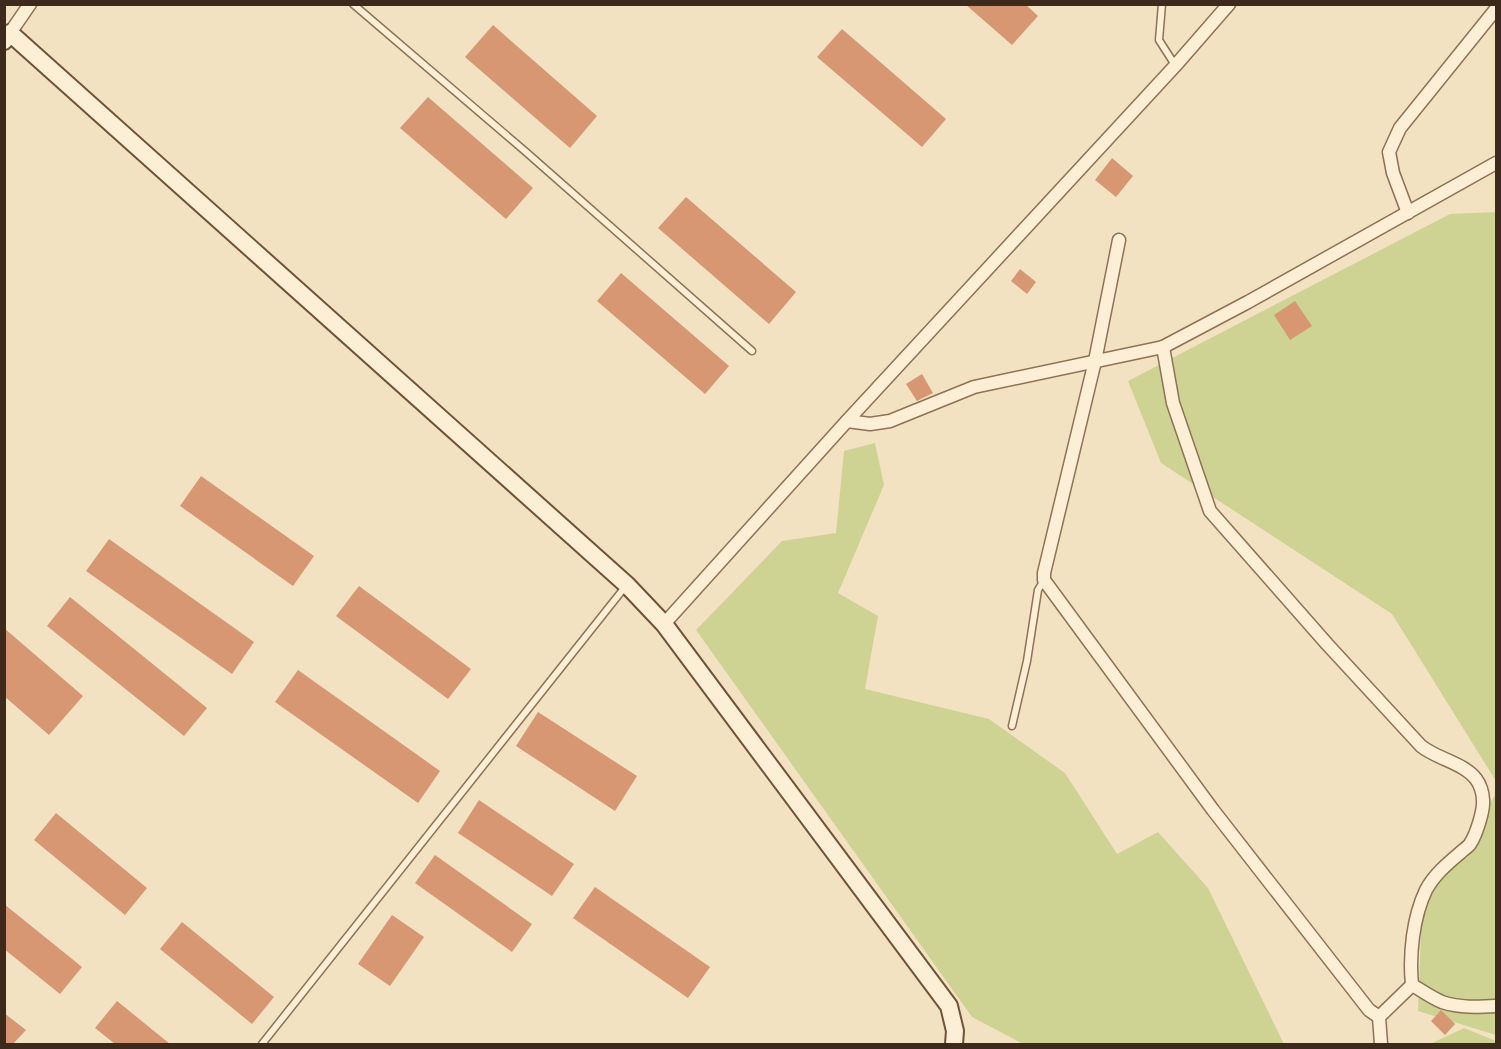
<svg xmlns="http://www.w3.org/2000/svg" width="1501" height="1049" font-family="Lora,serif">
	<rect width="100%" height="100%" fill="#f3e2c1"/>
	<g fill="#ced393">
		<polygon points="1496,212 1496,781 1392,614 1161,463 1128,381 1450,214"/>
		<polygon points="875,443 884,485 838,593 878,616 865,689 989,719 1065,773 1117,854 1158,832 1208,888 1284,1044 1023,1044 972,1017 696,630 782,541 836,533 844,451"/>
		<polygon points="1496,794 1496,1035 1418,1011 1422,908"/>
		<polygon points="1464,1028 1496,1041 1496,1044 1430,1044"/>
	</g>
	<g fill="#d69772">
		<polygon points="965,4 1025,4 1038,16 1012,45"/>
		<polygon points="493,25 597,116 570,148 465,57"/>
		<polygon points="842,29 946,119 922,147 817,57"/>
		<polygon points="428,97 533,188 506,219 400,128"/>
		<polygon points="1112,158 1133,176 1116,197 1095,180"/>
		<polygon points="686,197 796,292 769,324 658,228"/>
		<polygon points="1020,269 1036,282 1027,294 1011,281"/>
		<polygon points="621,273 729,366 705,394 597,301"/>
		<polygon points="1295,301 1312,326 1290,340 1274,315"/>
		<polygon points="922,374 933,393 917,401 906,384"/>
		<polygon points="201,476 314,556 293,586 180,506"/>
		<polygon points="109,539 254,642 232,674 86,571"/>
		<polygon points="359,586 471,669 448,699 336,616"/>
		<polygon points="70,597 207,708 184,736 47,626"/>
		<polygon points="4,628 83,696 49,735 4,696"/>
		<polygon points="298,670 440,771 418,803 275,702"/>
		<polygon points="538,712 637,776 615,811 516,746"/>
		<polygon points="479,800 574,864 552,896 458,833"/>
		<polygon points="56,813 147,888 125,915 34,840"/>
		<polygon points="435,855 532,924 512,952 415,883"/>
		<polygon points="595,887 710,967 688,998 573,918"/>
		<polygon points="4,904 82,967 60,994 4,949"/>
		<polygon points="392,915 424,937 390,986 358,964"/>
		<polygon points="182,922 274,997 252,1024 160,949"/>
		<polygon points="117,1001 170,1044 115,1044 95,1028"/>
		<polygon points="1441,1010 1455,1024 1445,1035 1431,1021"/>
		<polygon points="4,1013 26,1030 13,1044 4,1044"/>
	</g>
	<g fill="none" stroke-linecap="round" stroke-linejoin="round">
		<defs>
			<g id="lane">
				<polyline points="353,4 526,152 752,351"/>
				<polyline points="1162,4 1159,40 1175,65"/>
				<polyline points="1012,726 1027,661 1038,590 1044,580"/>
				<polyline points="262,1044 625,587"/>
			</g>
			<g id="street">
				<polyline points="10,33 30,4"/>
				<polyline points="1408,213 1393,173 1389,152 1400,128 1496,9"/>
				<polyline points="1119,240 1095,361 1044,573 1044,580 1213,810 1369,1010 1379,1017"/>
				<path d="M1163,347L1173,403L1210,511L1327,644L1421,746C1437,759 1464,763 1476,779C1480,784 1483,793 1483,800C1484,811 1476,835 1470,844C1468,847 1463,850 1460,853C1447,864 1434,875 1426,890C1413,917 1409,955 1412,985"/>
				<polyline points="847,421 870,424 890,421 974,387 1163,347 1248,302 1496,163"/>
				<polyline points="664,624 847,421 1175,66 1229,4"/>
				<path d="M1412,985C1421,990 1432,998 1442,1002C1460,1008 1478,1007 1496,1006"/>
				<polyline points="1381,1044 1379,1017 1412,985"/>
			</g>
			<polyline id="secondary" points="4,41 10,33 627,585 664,624 949,1006 955,1031 954,1044"/>
		</defs>
		<use href="#lane" stroke="#8f7156" stroke-width="9"/>
		<use href="#street" stroke="#8f7156" stroke-width="15"/>
		<use href="#secondary" stroke="#715239" stroke-width="20"/>
		<use href="#lane" stroke="#fdefd5" stroke-width="6"/>
		<use href="#street" stroke="#fdefd5" stroke-width="12"/>
		<use href="#secondary" stroke="#fdefd5" stroke-width="16"/>
	</g>
	<rect width="1501" height="1049" fill="none" stroke="#3d2a1c" stroke-width="12"/>
</svg>
